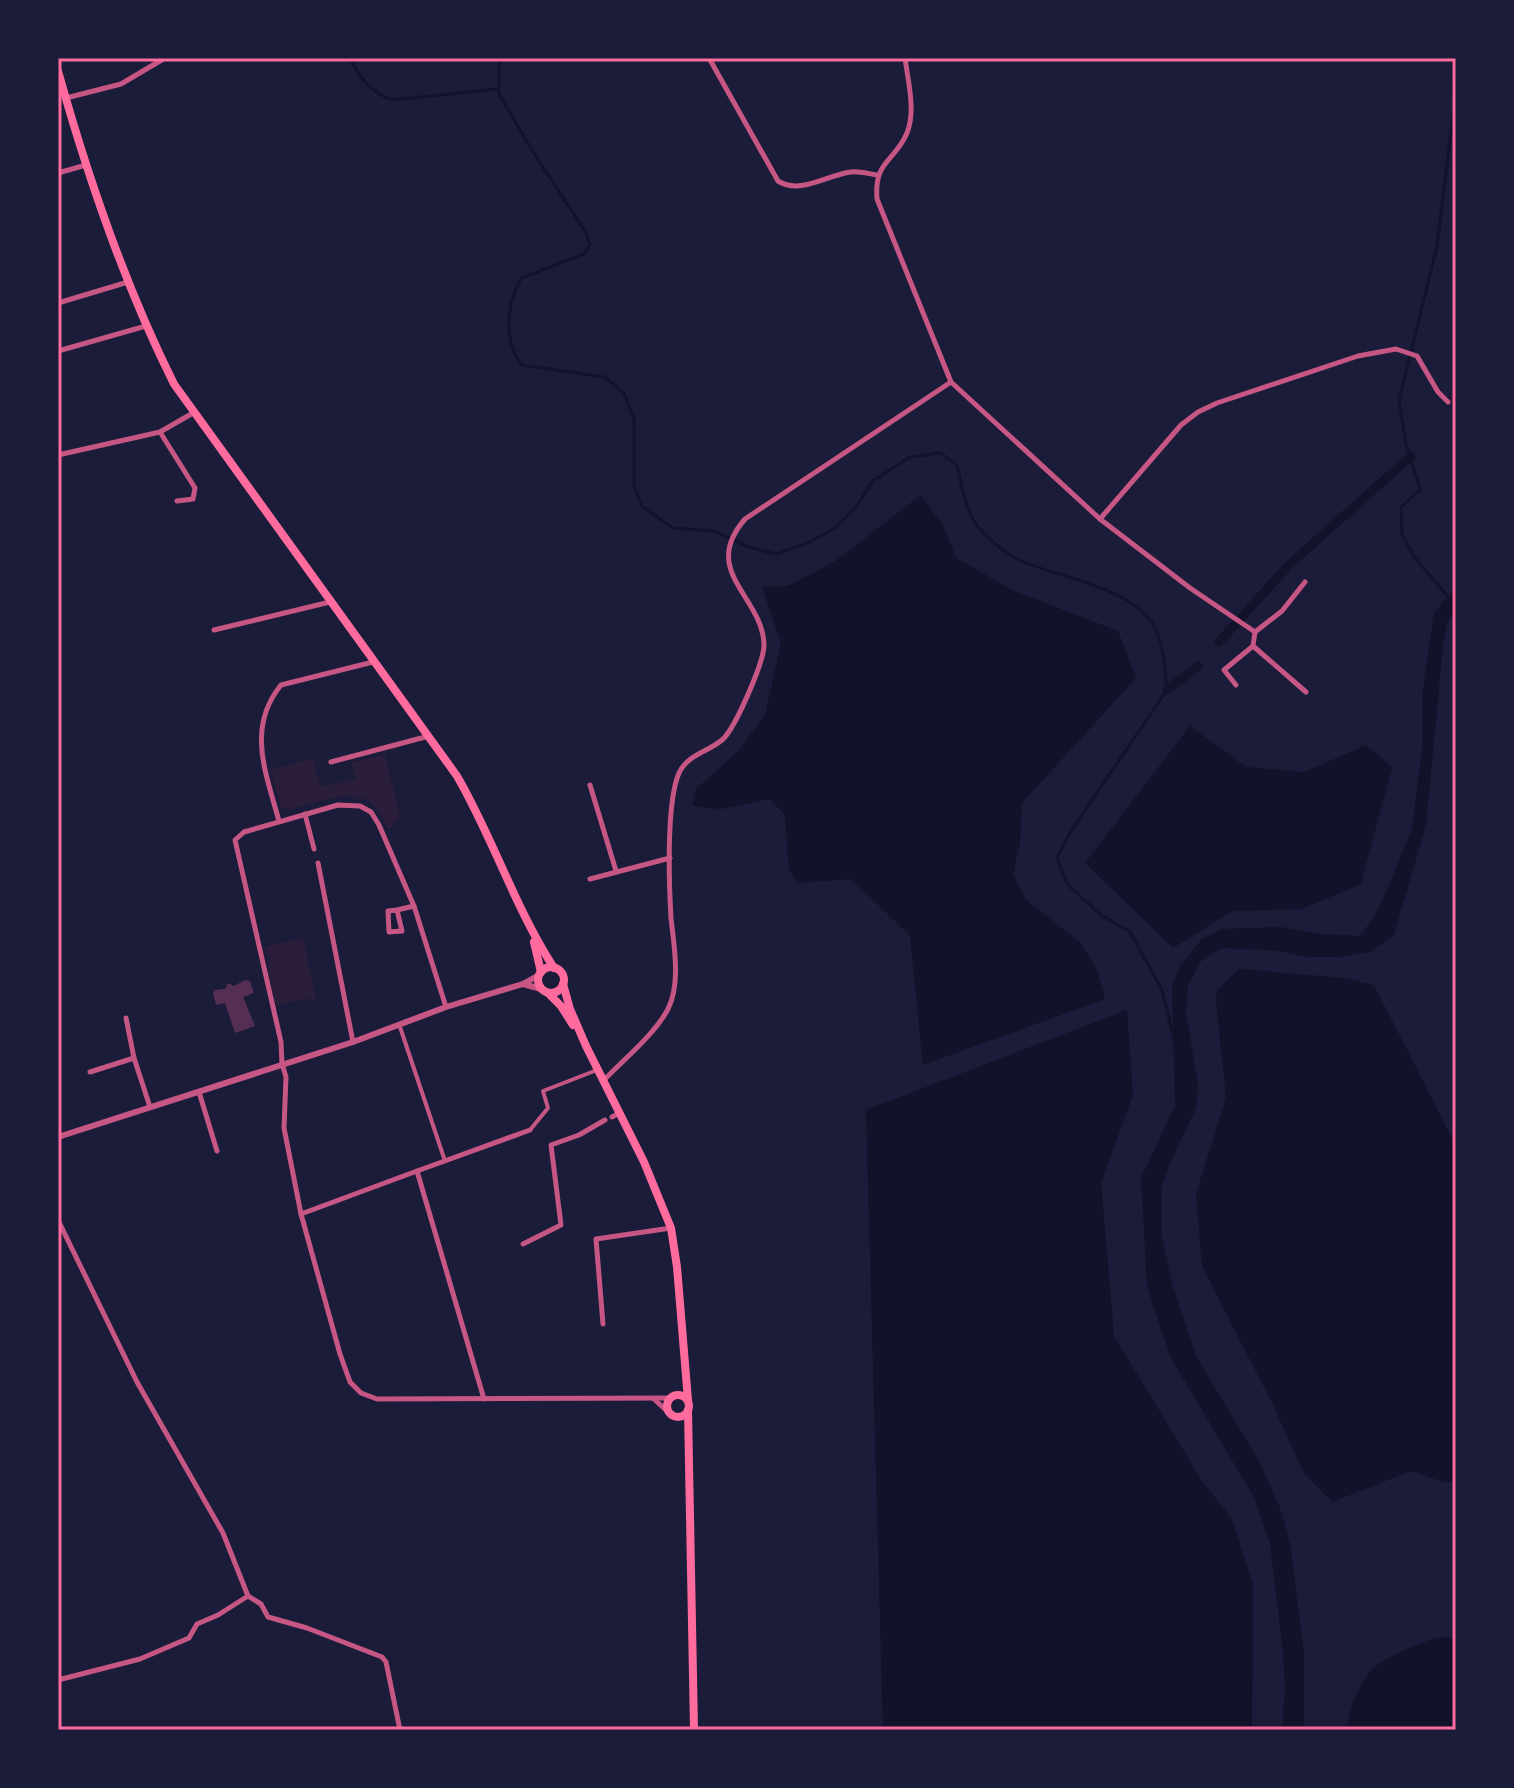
<svg xmlns="http://www.w3.org/2000/svg" width="1514" height="1788" font-family="Jost,sans-serif">
	<rect width="100%" height="100%" fill="#1b1b3a"/>
	<g fill="#2a1e3b">
		<path d="M385,755L400,816L389,830C385,823 381,814 376,808C356,784 312,804 287,810L281,807L270,770L313,759L321,787L356,779L351,762Z"/>
		<polygon points="303,938 316,999 311,1002 308,998 276,1006 267,961 270,960 264,947"/>
	</g>
	<g fill="#12122b">
		<polygon points="921,495 944,527 956,558 1014,591 1118,631 1136,678 1022,803 1020,842 1013,875 1026,900 1081,943 1097,970 1105,999 923,1065 910,936 852,879 798,883 789,870 785,815 770,799 721,809 692,806 696,789 738,751 765,715 781,643 762,587 788,586 834,562"/>
		<polygon points="1456,586 1456,610 1447,622 1443,646 1426,825 1394,935 1370,952 1337,957 1308,957 1273,950 1221,948 1200,962 1188,986 1186,1013 1198,1085 1196,1108 1172,1159 1162,1186 1162,1237 1172,1284 1196,1356 1259,1461 1280,1508 1290,1544 1304,1654 1304,1730 1282,1730 1285,1690 1283,1651 1270,1543 1254,1497 1171,1358 1154,1308 1147,1285 1141,1178 1175,1106 1172,986 1180,966 1202,939 1222,929 1252,928 1281,927 1321,934 1360,936 1374,917 1385,895 1412,828 1422,748 1422,696 1434,613"/>
		<polygon points="1190,726 1246,767 1305,772 1366,745 1392,767 1361,884 1302,909 1232,911 1173,948 1085,863"/>
		<polygon points="1239,969 1344,978 1374,985 1456,1146 1456,1479 1446,1483 1411,1471 1332,1502 1304,1473 1272,1403 1202,1266 1196,1194 1226,1098 1216,1000 1217,990"/>
		<polygon points="1127,1010 1133,1095 1101,1182 1114,1336 1202,1481 1232,1519 1253,1585 1252,1730 883,1730 866,1110"/>
		<path d="M1441,1637L1456,1638V1730H1347C1349,1709 1356,1690 1369,1673C1379,1659 1425,1640 1441,1637Z"/>
	</g>
	<g fill="none" stroke-linecap="round" stroke-linejoin="round">
		<g stroke="#12122b" stroke-width="3">
			<path d="M350,58C360,79 370,91 392,100L497,89"/>
			<path d="M502,58L499,64V94L533,152L585,231L590,244L584,254L521,278C507,305 502,339 522,365L604,377L624,393L634,419V486L642,506L661,520L673,528L714,531L749,547L776,554L808,543L835,528L856,507L873,481L910,457L940,453L957,465C961,483 967,515 979,528C987,538 1006,553 1017,559C1056,578 1136,586 1156,630C1164,648 1165,670 1167,690L1071,831L1057,858L1067,884L1101,915L1130,932L1162,990L1174,1039"/>
			<polyline points="1449,598 1415,558 1402,534 1401,507 1420,490 1406,444 1399,400 1437,246 1454,108 1453,58"/>
		</g>
		<g stroke="#12122b" stroke-width="9">
			<polyline points="1219,642 1290,564 1411,456"/>
			<polyline points="1167,690 1198,666"/>
		</g>
	</g>
	<polygon fill="#542f53" points="245,980 250,981 254,993 243,997 255,1026 235,1033 225,1003 216,1005 213,993 215,990 225,989 228,983 234,986"/>
	<g fill="none" stroke-linecap="round" stroke-linejoin="round">
		<g stroke="#c65784" stroke-width="4">
			<polyline points="399,1024 445,1161"/>
			<polyline points="530,1130 548,1108 543,1091 597,1070"/>
		</g>
		<g stroke="#c65784" stroke-width="5">
			<path d="M709,58L778,181C801,195 826,175 851,172C860,171 869,174 877,175"/>
			<polyline points="66,98 121,84 165,58"/>
			<polyline points="58,173 86,165"/>
			<polyline points="58,303 128,282"/>
			<polyline points="58,351 146,326"/>
			<polyline points="951,382 1100,519 1190,588 1255,632"/>
			<polyline points="160,432 195,488 193,499 177,501"/>
			<polyline points="58,455 160,432 193,413"/>
			<polyline points="1100,519 1181,425 1198,412 1217,403 1358,356 1396,349 1417,356 1438,392 1448,402"/>
			<polyline points="214,630 330,602"/>
			<polyline points="1255,632 1253,646 1306,692"/>
			<polyline points="1255,632 1282,611 1305,582"/>
			<polyline points="1236,685 1224,670 1253,646"/>
			<polyline points="331,762 429,736"/>
			<polyline points="590,785 616,871"/>
			<polyline points="305,814 314,849"/>
			<path d="M279,821C266,773 246,728 281,685L373,662"/>
			<polyline points="318,863 353,1042"/>
			<polyline points="590,879 670,858"/>
			<polyline points="397,910 388,911 389,932 402,931 397,910 414,906"/>
			<polyline points="446,1007 414,906 379,825 371,812 360,806 338,805 244,832 235,840 281,1042 282,1064 286,1077 284,1128 301,1214 340,1354 350,1382 361,1393 377,1399 671,1398"/>
			<polyline points="126,1018 134,1058 150,1107"/>
			<polyline points="90,1072 134,1058"/>
			<path d="M603,1081C623,1060 655,1034 668,1009C681,983 674,946 671,918C669,884 666,803 679,773C688,754 708,752 722,740C735,729 763,664 764,646C764,597 699,572 745,519L951,382L877,199C874,160 894,163 907,133C916,111 908,81 905,58"/>
			<polyline points="199,1092 217,1151"/>
			<polyline points="612,1117 619,1113"/>
			<polyline points="417,1171 530,1130"/>
			<polyline points="301,1214 417,1171 484,1399"/>
			<polyline points="58,1220 137,1382 223,1533 248,1596 261,1604 268,1617 307,1628 382,1657 386,1662 400,1730"/>
			<polyline points="523,1244 561,1225 551,1145 579,1135 605,1120"/>
			<polyline points="603,1324 596,1239 671,1228"/>
			<polyline points="654,1399 668,1412"/>
			<polyline points="58,1680 140,1659 189,1638 197,1624 218,1615 248,1596"/>
		</g>
		<g stroke="#c65784" stroke-width="6">
			<polyline points="523,984 541,989"/>
			<polyline points="58,1137 353,1042 446,1007 523,984 539,975"/>
		</g>
		<g stroke="#ff6b9d" stroke-width="8">
			<path d="M58,71C88,178 124,284 174,384L457,776C493,838 515,908 554,968"/>
			<polyline points="534,942 541,972"/>
			<circle cx="551" cy="980" r="13"/>
			<polyline points="563,984 570,1009 586,1046 644,1162 671,1228 677,1267 688,1400"/>
			<polyline points="548,993 561,1006 573,1025"/>
			<circle cx="678" cy="1406" r="11"/>
			<polyline points="688,1410 694,1730"/>
		</g>
	</g>
	<rect width="1514" height="1788" fill="none" stroke="#1b1b3a" stroke-width="120"/>
	<rect x="60" y="60" width="1394" height="1668" fill="none" stroke="#ff6b9d" stroke-width="3"/>
</svg>
